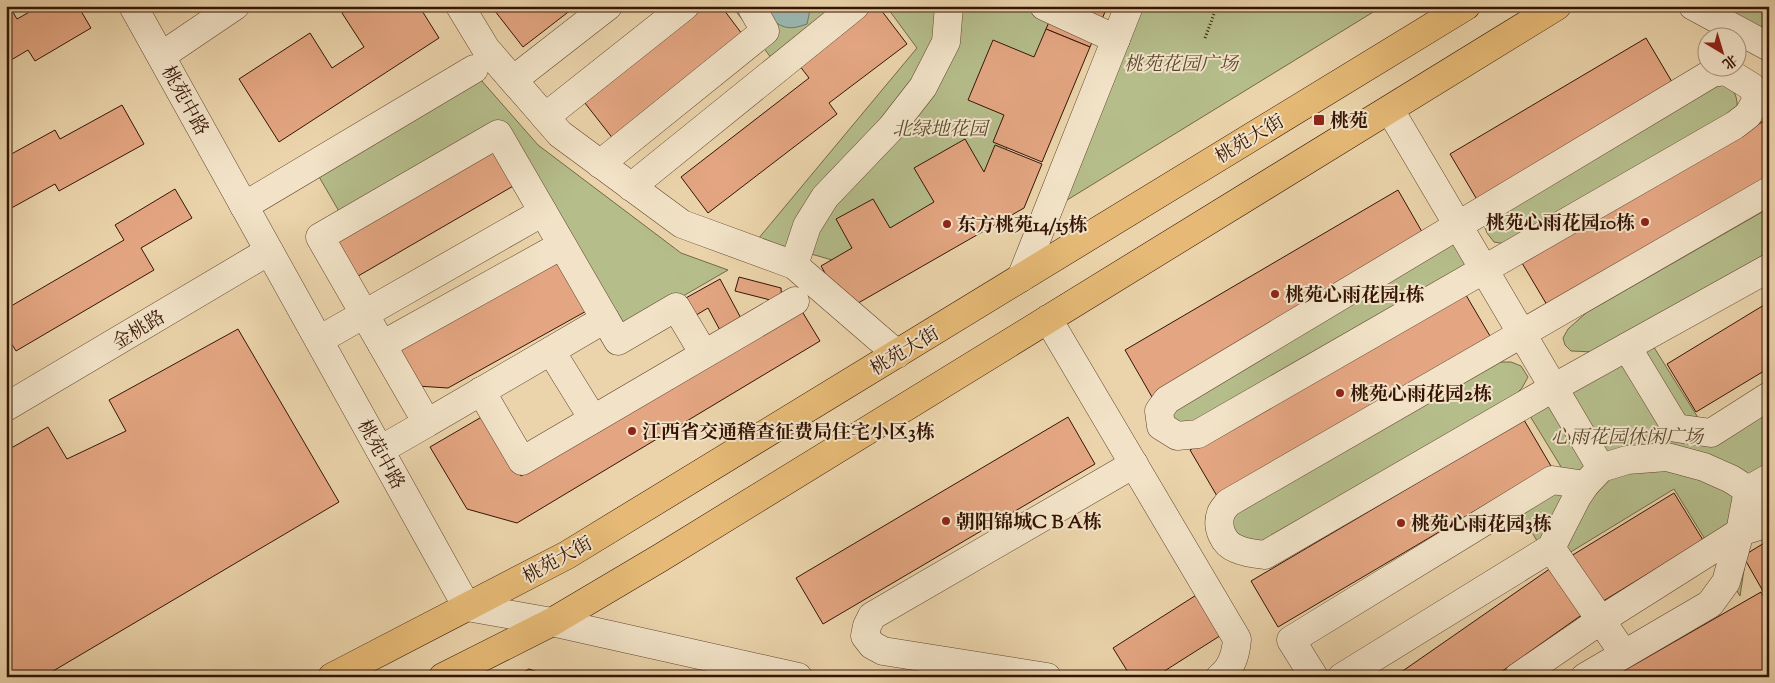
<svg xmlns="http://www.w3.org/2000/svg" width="1775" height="683" font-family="'Sorts Mill Goudy','Noto Serif SC',serif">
	<rect width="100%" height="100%" fill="#ebd4ab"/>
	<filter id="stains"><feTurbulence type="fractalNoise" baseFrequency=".004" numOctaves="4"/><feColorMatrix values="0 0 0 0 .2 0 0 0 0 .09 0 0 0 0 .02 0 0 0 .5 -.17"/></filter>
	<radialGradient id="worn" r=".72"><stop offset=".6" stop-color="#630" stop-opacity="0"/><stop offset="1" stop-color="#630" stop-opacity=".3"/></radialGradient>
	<g fill="#b5bd8b" stroke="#756848">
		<polygon points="732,6 839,6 772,59"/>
		<polygon points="886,6 1070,6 995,174 850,265 758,239 917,48"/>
		<polygon points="1143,6 1383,6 1059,205"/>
		<polygon points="1717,6 1769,6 1769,35"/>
		<polygon points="481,80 538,145 681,253 728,270 621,332 498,121 340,213 318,175"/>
		<path d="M1725,83C1735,91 1738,97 1737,110L1506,244L1494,242L1487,233L1484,225L1717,84Z"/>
		<polygon points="1769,208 1769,252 1594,352 1571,351 1565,345 1563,338 1568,329 1586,313"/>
		<polygon points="1448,245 1456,245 1468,260 1465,270 1191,429 1172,422 1173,408"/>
		<polygon points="1650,341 1702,424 1769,383 1769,472 1758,479 1740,596 1674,489 1551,564 1513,501 1563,470 1530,416"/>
		<polygon points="1501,362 1511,362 1521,366 1528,377 1522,388 1511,399 1260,543 1240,537 1232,530 1235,508 1486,364"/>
	</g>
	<path fill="#9ab7b1" stroke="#72766c" d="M821,6L810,10L807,24C790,30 786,29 771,20L768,7Z"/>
	<g fill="#e4a682" stroke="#351405">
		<polygon points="40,6 78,6 91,28 35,61 28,50 6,63 6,9 10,7 17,19"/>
		<polygon points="353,6 419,6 439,38 279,142 239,79 310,33 332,68 364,47 342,13"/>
		<polygon points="491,6 576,6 523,47"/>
		<polygon points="699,6 721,6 745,38 614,140 581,98"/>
		<polygon points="876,6 878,6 907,44 829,103 837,114 708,213 681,177 809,78 799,65"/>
		<polygon points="1056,6 1093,6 1105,12 1090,47 1046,29"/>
		<polygon points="1046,29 1090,47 1042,162 993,142 1004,115 968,100 993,40 1034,57"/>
		<polygon points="1646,38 1675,87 1479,203 1450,154"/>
		<polygon points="122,105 144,144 59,191 55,184 6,211 6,157 55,130 60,139"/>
		<polygon points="1769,118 1769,181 1550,310 1522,263"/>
		<polygon points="965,139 984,172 995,145 1042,164 1024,208 846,310 821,266 852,248 836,219 873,199 890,228 934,202 914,168"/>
		<polygon points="494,148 515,185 353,279 332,243"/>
		<polygon points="175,189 192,218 141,248 154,270 16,351 6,335 6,309 124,240 115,225"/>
		<polygon points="1398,190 1425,237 1152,397 1125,350"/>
		<polygon points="558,251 590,309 448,388 417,386 393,344"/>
		<polygon points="739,277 781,288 782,303 735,291"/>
		<polygon points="720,279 743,322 722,334 708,308 693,317 684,299"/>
		<polygon points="1463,290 1490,336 1217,496 1190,450"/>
		<polygon points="1769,302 1769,368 1696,412 1667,364"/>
		<polygon points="800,308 820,341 517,523 467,509 430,447 485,415 521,476"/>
		<polygon points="238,329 339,502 43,677 6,677 6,451 48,427 67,459 126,431 109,400"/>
		<polygon points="1068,417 1095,464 823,624 796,578"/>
		<polygon points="1524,420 1551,466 1278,627 1251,581"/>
		<polygon points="1674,493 1703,540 1600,603 1571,556"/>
		<polygon points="1769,540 1769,600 1768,600 1743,556"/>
		<polygon points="1551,568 1583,614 1494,677 1394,677"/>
		<polygon points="1201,592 1226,632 1155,677 1131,677 1113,648"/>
		<polygon points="1761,592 1769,606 1769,670 1756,677 1613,677"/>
		<polygon points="529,669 551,677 514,677"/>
	</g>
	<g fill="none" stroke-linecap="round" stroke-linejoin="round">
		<defs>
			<g id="minor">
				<polyline points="133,6 467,607 552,622 798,677"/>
				<polyline points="460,6 486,49 560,134 682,224 794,265 897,354"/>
				<polyline points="1044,6 1116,39"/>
				<polyline points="1693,6 1769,47"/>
				<polyline points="161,56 235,6"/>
				<polygon points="1726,71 1752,87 1757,99 1748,115 1735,125 1198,434 1177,436 1161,426 1159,411 1167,400 1712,73"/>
				<polyline points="513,80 608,6"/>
				<polyline points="1390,110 1601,468"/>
				<polyline points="545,117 685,6"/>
				<polyline points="600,164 765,31 752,8 753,6"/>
				<polyline points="631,187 855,6"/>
				<path d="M1769,191L1228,503C1226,506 1222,510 1221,513C1216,527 1223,544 1237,549C1246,553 1256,554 1265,555L1553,388L1769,268"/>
				<polyline points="244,206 474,69"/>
				<polyline points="794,265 807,226 825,197 891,128 923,87 946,42 949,6"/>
				<polyline points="1021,278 1129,6"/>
				<polyline points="605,319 618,341 676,307 704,354"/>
				<path d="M1048,319L1237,639C1236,653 1232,668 1220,677"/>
				<polyline points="319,340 543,212"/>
				<polyline points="382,345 562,245"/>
				<polyline points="1627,347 1676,428 1711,433 1769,396"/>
				<polyline points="551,351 593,419"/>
				<polyline points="481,391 522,461 795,301"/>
				<polyline points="6,407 269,251"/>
				<polyline points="380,450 427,423 320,237 498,134 605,319 427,423"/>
				<polyline points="1551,548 1624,654"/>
				<polyline points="1047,677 883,651 872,645 865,636 867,626 872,616 1134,464"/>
				<polyline points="1314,677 1291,640 1552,480 1585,485"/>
				<polyline points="1342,677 1551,548 1577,497 1585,485 1601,468 1627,460 1667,457 1704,467 1731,479 1748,490 1769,513"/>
				<polyline points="1518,677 1601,620 1740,532 1769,523"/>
				<polyline points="1585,677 1710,604 1726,582 1740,532 1748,490 1769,478"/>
			</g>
			<g id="major">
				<polyline points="332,677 567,555 1466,6"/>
				<polyline points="443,677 552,622 660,558 1557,6"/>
			</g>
		</defs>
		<use href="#minor" stroke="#62442e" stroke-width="29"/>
		<use href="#major" stroke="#351405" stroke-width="29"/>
		<polyline stroke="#351405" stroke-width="3" stroke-dasharray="1 2.5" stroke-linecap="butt" points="1205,38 1217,6"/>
		<use href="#minor" stroke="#f2e3c8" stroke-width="28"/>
		<use href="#major" stroke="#e6ba76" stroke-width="28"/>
	</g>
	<g fill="#8f2418" stroke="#f2e3c8" stroke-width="2">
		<rect x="1313" y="114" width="12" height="12" rx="2.5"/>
		<circle cx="1645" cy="222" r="5"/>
		<circle cx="947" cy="224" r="5"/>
		<circle cx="1275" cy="294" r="5"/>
		<circle cx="1340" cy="393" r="5"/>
		<circle cx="632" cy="431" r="5"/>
		<circle cx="946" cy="521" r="5"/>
		<circle cx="1401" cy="523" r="5"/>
	</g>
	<g text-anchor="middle" stroke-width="4" stroke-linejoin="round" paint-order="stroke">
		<g font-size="19" font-style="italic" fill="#5b472d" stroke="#f2e3c8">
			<text x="1181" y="70">桃苑花园广场</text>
			<text x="940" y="135">北绿地花园</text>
			<text x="1627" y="443">心雨花园休闲广场</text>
		</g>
		<g font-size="19" fill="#351405" stroke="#f2e3c8">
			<text transform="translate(186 100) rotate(61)" y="7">桃苑中路</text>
			<text transform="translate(1249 138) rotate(-31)" y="7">桃苑大街</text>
			<text transform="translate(138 329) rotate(-31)" y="7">金桃路</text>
			<text transform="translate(904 350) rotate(-31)" y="7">桃苑大街</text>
			<text transform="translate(382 454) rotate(61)" y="7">桃苑中路</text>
			<text transform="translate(557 559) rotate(-29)" y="7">桃苑大街</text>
		</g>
		<g font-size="19" font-weight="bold" fill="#351405" stroke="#f2e3c8" text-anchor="start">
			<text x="1330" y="127">桃苑</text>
			<text x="1635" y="229" text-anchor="end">桃苑心雨花园10栋</text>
			<text x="957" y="231">东方桃苑14/15栋</text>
			<text x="1285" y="301">桃苑心雨花园1栋</text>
			<text x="1350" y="400">桃苑心雨花园2栋</text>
			<text x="642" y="438">江西省交通稽查征费局住宅小区3栋</text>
			<text x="956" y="528">朝阳锦城C B A栋</text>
			<text x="1411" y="530">桃苑心雨花园3栋</text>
		</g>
	</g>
	<rect width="1775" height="683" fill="none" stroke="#ebd4ab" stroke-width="25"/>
	<rect x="8" y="8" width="1760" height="668" fill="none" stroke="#351405" stroke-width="2.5"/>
	<rect x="12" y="12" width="1750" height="658" fill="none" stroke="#351405"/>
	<g transform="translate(1722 52) rotate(142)"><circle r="24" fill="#f2e3c8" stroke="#a6907a"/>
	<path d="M0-4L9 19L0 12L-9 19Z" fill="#8f2418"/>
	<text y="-8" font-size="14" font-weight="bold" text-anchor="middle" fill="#351405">北</text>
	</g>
	<rect width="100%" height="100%" filter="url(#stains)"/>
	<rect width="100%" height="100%" fill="url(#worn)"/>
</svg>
